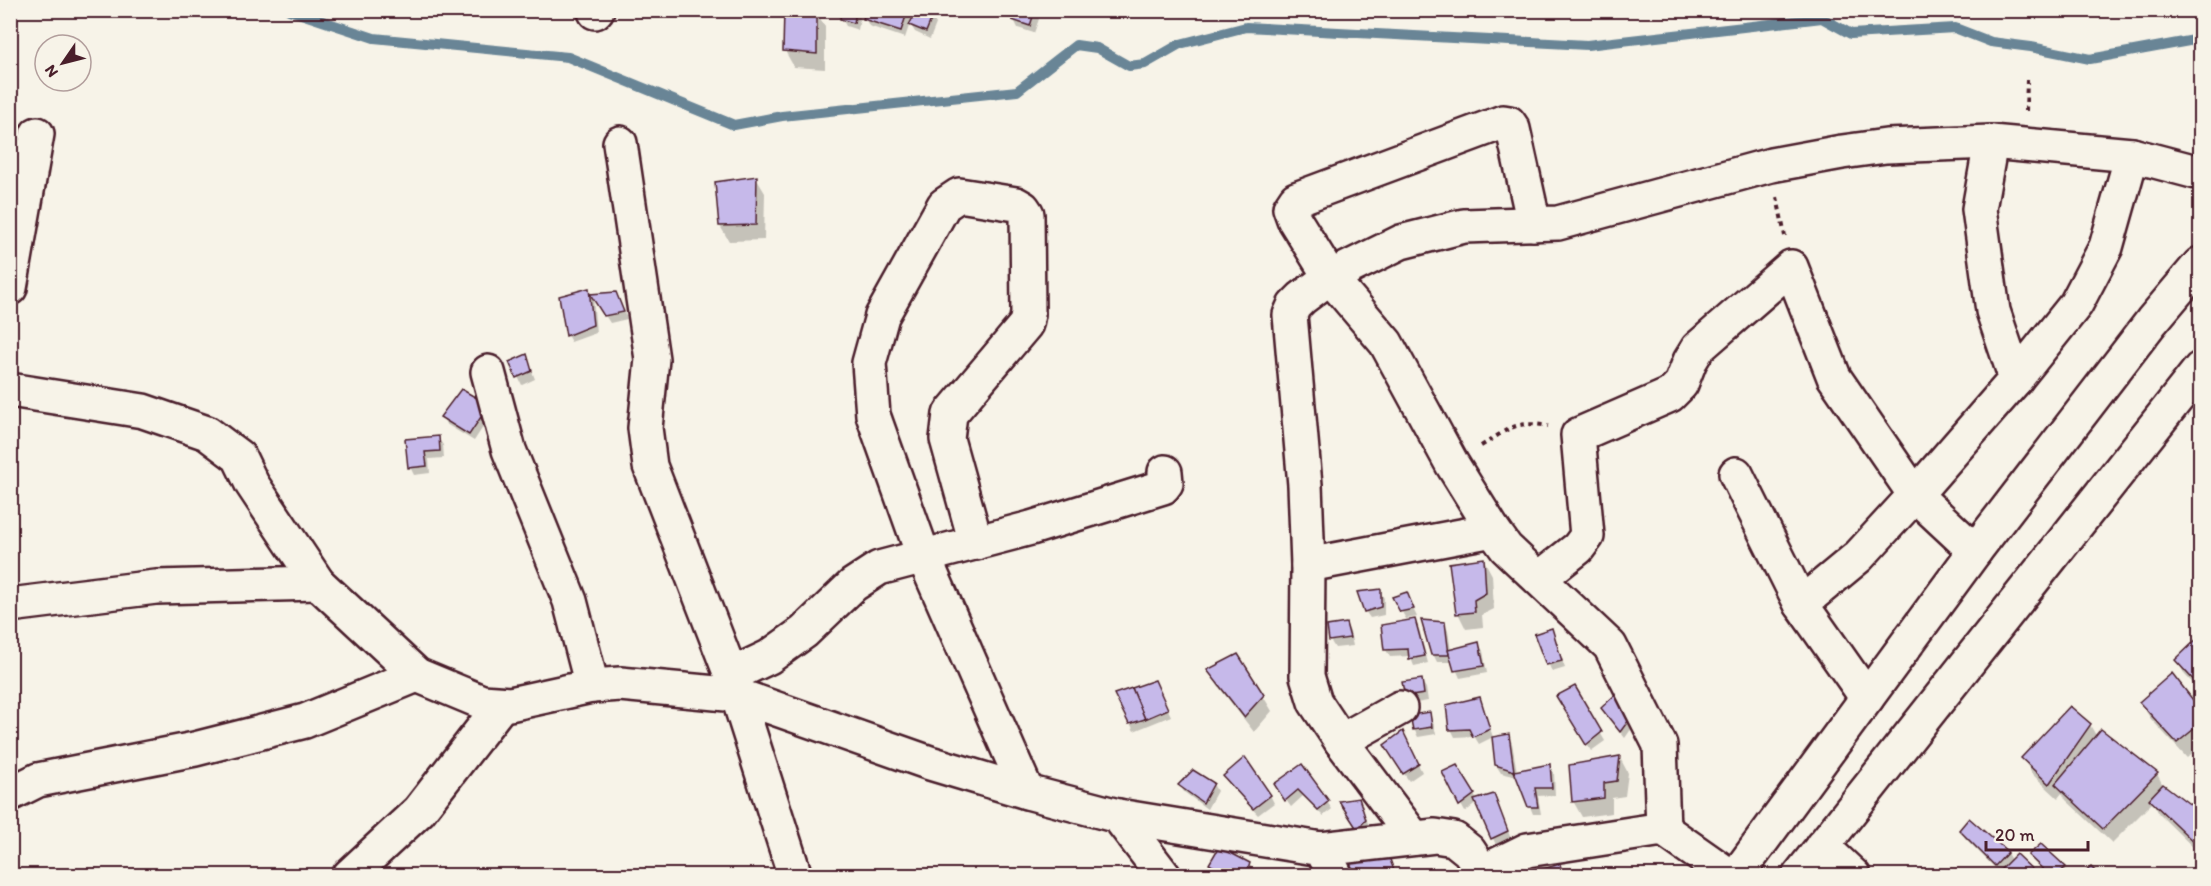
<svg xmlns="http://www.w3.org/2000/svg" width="2211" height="886" font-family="Itim,sans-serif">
	<rect width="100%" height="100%" fill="#f7f3e8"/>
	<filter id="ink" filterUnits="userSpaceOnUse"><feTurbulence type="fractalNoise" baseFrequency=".0167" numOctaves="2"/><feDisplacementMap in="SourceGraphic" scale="12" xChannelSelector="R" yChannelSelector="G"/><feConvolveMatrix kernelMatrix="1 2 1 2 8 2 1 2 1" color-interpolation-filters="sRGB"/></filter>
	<g filter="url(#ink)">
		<g fill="#0003">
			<polygon points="842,10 861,10 858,30 846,26 842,19"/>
			<polygon points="868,10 911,10 913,14 905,38 869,26 865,18"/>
			<polygon points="919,10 960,10 954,20 930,14 936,24 930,39 915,32 910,24"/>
			<polygon points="816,11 825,27 825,69 794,67 785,51"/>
			<polygon points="1034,11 1039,19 1034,33 1018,28 1014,20"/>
			<polygon points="756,178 765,193 764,240 729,241 720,226"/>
			<polygon points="588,290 592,296 616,294 627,319 610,323 593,297 596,333 571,342 567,335"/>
			<polygon points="526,356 535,379 522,385 511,362"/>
			<polygon points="492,413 474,441 446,424 442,417"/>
			<polygon points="438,438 443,445 444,458 429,459 430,473 414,475 410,467"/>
			<polygon points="1484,560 1492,575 1494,609 1482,615 1483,627 1466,629 1458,613"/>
			<polygon points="1380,591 1384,598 1384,615 1370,618 1365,611"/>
			<polygon points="1394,598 1410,602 1417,617 1406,619"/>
			<polygon points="1415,621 1419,629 1428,663 1414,666 1410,656 1390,657 1386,650"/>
			<polygon points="1444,623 1448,631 1451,651 1478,643 1483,651 1487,673 1460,678 1453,662 1437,662 1433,654"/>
			<polygon points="1346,624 1350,632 1353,646 1335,648 1330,640"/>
			<polygon points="1551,630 1565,668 1552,672 1536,635"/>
			<polygon points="2200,638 2200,691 2185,675 2177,660"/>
			<polygon points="1209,671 1263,696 1272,711 1254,732 1218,686"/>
			<polygon points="2172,675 2200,711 2200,746 2187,758 2150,718 2141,702"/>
			<polygon points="1421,681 1426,688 1428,701 1410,704 1406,697"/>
			<polygon points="1574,688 1605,741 1591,751 1558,697"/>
			<polygon points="1159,690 1171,716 1134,731 1116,694"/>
			<polygon points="1615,697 1632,728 1625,738 1607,715"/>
			<polygon points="1480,699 1493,737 1479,744 1474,736 1455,737 1451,729"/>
			<polygon points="1429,713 1433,721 1436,734 1418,737 1414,729"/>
			<polygon points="2090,725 2097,737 2157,774 2164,787 2200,814 2200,854 2159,814 2153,802 2112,843 2066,800 2062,793 2058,798 2032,774 2023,758"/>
			<polygon points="1508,736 1512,743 1517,772 1550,766 1554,773 1555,795 1538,796 1541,814 1533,814 1518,777 1501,773 1496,765"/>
			<polygon points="1406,740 1422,772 1409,781 1390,753"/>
			<polygon points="1620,758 1628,773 1625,796 1612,798 1612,813 1582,817 1573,801"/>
			<polygon points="1301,766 1332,809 1323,816 1303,796 1291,807 1280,792"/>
			<polygon points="1457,767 1477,800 1498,804 1511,839 1496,845 1477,803 1465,812 1444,773"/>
			<polygon points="1225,776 1270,795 1274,803 1258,815 1229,784"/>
			<polygon points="1213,784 1217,791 1207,809 1184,792 1180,785"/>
			<polygon points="1358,799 1370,828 1362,835 1345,809"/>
			<polygon points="1961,830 2007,853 2011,860 2037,876 1997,876 1999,872 1965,838"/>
			<polygon points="2041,846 2065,868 2069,875 2048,876 2034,862 2030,855"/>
			<polygon points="1211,864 1249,864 1254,871 1252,876 1223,876 1215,871"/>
		</g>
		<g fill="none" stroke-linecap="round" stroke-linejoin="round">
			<polyline stroke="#698596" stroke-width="10" points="289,10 374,38 568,57 734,125 782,116 1017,91 1076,45 1097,48 1129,66 1145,64 1180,44 1246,27 1587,45 1822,18 1851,34 1955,28 1991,42 2031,47 2090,59 2200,39"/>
		</g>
		<g fill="#c6b9ea" stroke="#4a1f2b" stroke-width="1.5">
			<polygon points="784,10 817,10 817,54 783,51"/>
			<polygon points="841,10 856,10 854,23 840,19"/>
			<polygon points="866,10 908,10 901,31 863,19"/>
			<polygon points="917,10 926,10 933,15 926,32 909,25"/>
			<polygon points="1014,10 1035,10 1030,26 1012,20"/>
			<polygon points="757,176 756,225 719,226 715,182"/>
			<polygon points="589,288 593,325 566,336 559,296"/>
			<polygon points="616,292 624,312 604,316 590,294"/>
			<polygon points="527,354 532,371 516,378 509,362"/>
			<polygon points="461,389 489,405 469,435 440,417"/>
			<polygon points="439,436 440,451 425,452 427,466 408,468 405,439"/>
			<polygon points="1484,558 1486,593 1474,600 1475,612 1456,614 1449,563"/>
			<polygon points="1381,589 1381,607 1364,612 1357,592"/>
			<polygon points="1407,592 1414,609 1400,612 1392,597"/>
			<polygon points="1415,619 1425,656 1409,659 1408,649 1384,650 1381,625"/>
			<polygon points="1421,620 1445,622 1449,655 1431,655"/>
			<polygon points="1346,623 1350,638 1329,641 1327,626"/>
			<polygon points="1552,628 1562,661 1546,665 1534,634"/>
			<polygon points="2200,636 2200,687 2175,660"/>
			<polygon points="1479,642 1484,666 1454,671 1448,650"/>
			<polygon points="1238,654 1264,695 1244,717 1207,670"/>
			<polygon points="2172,673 2200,709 2200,724 2177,743 2139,702"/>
			<polygon points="1422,679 1424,694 1405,697 1402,682"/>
			<polygon points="1155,680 1168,709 1145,719 1132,688"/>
			<polygon points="1575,686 1602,732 1586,745 1556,696"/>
			<polygon points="1132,688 1145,719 1129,724 1114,694"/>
			<polygon points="1615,695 1629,720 1620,732 1601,708"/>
			<polygon points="1480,697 1490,729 1473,737 1469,729 1449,730 1446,705"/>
			<polygon points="2070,706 2091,724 2049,784 2021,758"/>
			<polygon points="1430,712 1432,727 1413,730 1410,715"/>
			<polygon points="2101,729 2158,773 2103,829 2055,784"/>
			<polygon points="1403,731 1419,764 1403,774 1384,745"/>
			<polygon points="1509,734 1514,771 1495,765 1492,737"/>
			<polygon points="1620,756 1617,781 1604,783 1604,798 1572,802 1569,765"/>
			<polygon points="1245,757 1271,795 1253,809 1223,776"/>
			<polygon points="1302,764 1329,801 1318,810 1298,790 1285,801 1274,784"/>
			<polygon points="1550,764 1552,788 1535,788 1538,807 1528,807 1514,771"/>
			<polygon points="1457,765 1475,794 1459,806 1442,772"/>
			<polygon points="1193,770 1214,783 1203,803 1178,785"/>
			<polygon points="2163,784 2200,812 2200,848 2149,799"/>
			<polygon points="1494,794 1508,831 1491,839 1474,800"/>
			<polygon points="1359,798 1366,820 1357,829 1339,801"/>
			<polygon points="1969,818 2008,852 1995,866 1959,830"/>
			<polygon points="2041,844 2066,867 2056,876 2050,876 2028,855"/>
			<polygon points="1219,847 1250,863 1246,876 1230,876 1209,864"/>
			<polygon points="1388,854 1396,876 1355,876 1348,860"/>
			<polygon points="2016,854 2039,876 1995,875"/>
			<polygon points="1560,864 1563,876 1531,876 1530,873"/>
			<polygon points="2091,867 2100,876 2081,876"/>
		</g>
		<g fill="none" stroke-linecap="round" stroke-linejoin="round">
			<defs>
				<g id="minor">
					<polyline points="595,12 597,10"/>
					<polyline points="1991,142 1979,209 1993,311 2016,379"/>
					<polyline points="620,143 652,359 645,428 650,466 731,675 795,876"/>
					<polyline points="1534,224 1513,129 1509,123 1503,122 1296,199 1290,208 1294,219 1330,277 1386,343 1452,464 1493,530 1506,548 1610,646 1660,745 1663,829"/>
					<polyline points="10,288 37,134"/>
					<polyline points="488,372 509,450 570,601 592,686"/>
					<polyline points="10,390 143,411 207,433 239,457 252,484 318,583 417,675 482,702 510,704 592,686 620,684 737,695 930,763 1027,792 1118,816 1321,849 1435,836 1454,839 1469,851 1482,871"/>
					<polyline points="1736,474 1801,604 1867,698"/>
					<polyline points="976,543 947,439 950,414 1026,324 1028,314 1027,214 1023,208 1016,204 959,195 944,205 882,316 869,363 873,415 923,555 1027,792"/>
					<polyline points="1308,565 1493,530"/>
					<polyline points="1540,578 1578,548 1587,536 1578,435 1670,395 1681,384 1690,361 1698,348 1791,267 1834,377 1915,495 1975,551"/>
					<polyline points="1801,604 1859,556 1915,495 2016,379 2076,304 2106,247 2132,155"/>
					<polyline points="10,605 156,587 318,583"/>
					<polyline points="731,675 769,657 804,632 853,585 879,568 1031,528 1163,487 1166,483 1165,472"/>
					<polyline points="1341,741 1400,708"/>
					<polyline points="10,794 38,780 195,749 305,721 417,675"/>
					<polyline points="1118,816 1164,876"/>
					<polyline points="1414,838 1341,741 1315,702 1307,676 1308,565 1305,485 1290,315 1294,306 1302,298 1330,277 1401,242 1464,226 1558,223 1771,165 1842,152 1886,146 1991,142 2132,155 2200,173"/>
					<polyline points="1822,846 1854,876"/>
					<polyline points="1321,849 1336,876"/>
					<polyline points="349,876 419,811 502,704"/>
					<polyline points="1474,876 1527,850 1663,829 1730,876"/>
				</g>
				<g id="secondary">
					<polyline points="1736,876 1975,551 2152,321 2200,264"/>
					<polyline points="1799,876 2200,369"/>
				</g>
			</defs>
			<use href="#minor" stroke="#4a1f2b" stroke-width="38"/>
			<use href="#secondary" stroke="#4a1f2b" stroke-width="38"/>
			<g stroke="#4a1f2b" stroke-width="4" stroke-dasharray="4.5 4.5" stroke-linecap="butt">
				<polyline points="2026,111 2027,80"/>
				<polyline points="1777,197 1785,236"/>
				<path d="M1481,446C1509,429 1514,420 1548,426"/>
			</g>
			<use href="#minor" stroke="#f7f3e8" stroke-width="33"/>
			<use href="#secondary" stroke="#f7f3e8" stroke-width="33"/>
		</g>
	</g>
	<rect width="2211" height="886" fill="none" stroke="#f7f3e8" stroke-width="36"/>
	<rect x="18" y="18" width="2175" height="850" fill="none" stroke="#4a1f2b" stroke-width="2" filter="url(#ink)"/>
	<g transform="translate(63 63) rotate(235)"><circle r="28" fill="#f7f3e8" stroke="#b29e9c" stroke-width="1.5"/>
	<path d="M0-4.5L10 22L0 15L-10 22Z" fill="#4a1f2b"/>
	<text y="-9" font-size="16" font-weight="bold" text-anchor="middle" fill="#4a1f2b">N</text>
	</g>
	<path d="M1986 841v9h102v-9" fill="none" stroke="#4a1f2b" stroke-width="3"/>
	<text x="1995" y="841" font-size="18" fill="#4a1f2b" stroke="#f7f3e8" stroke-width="4.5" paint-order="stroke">20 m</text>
</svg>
